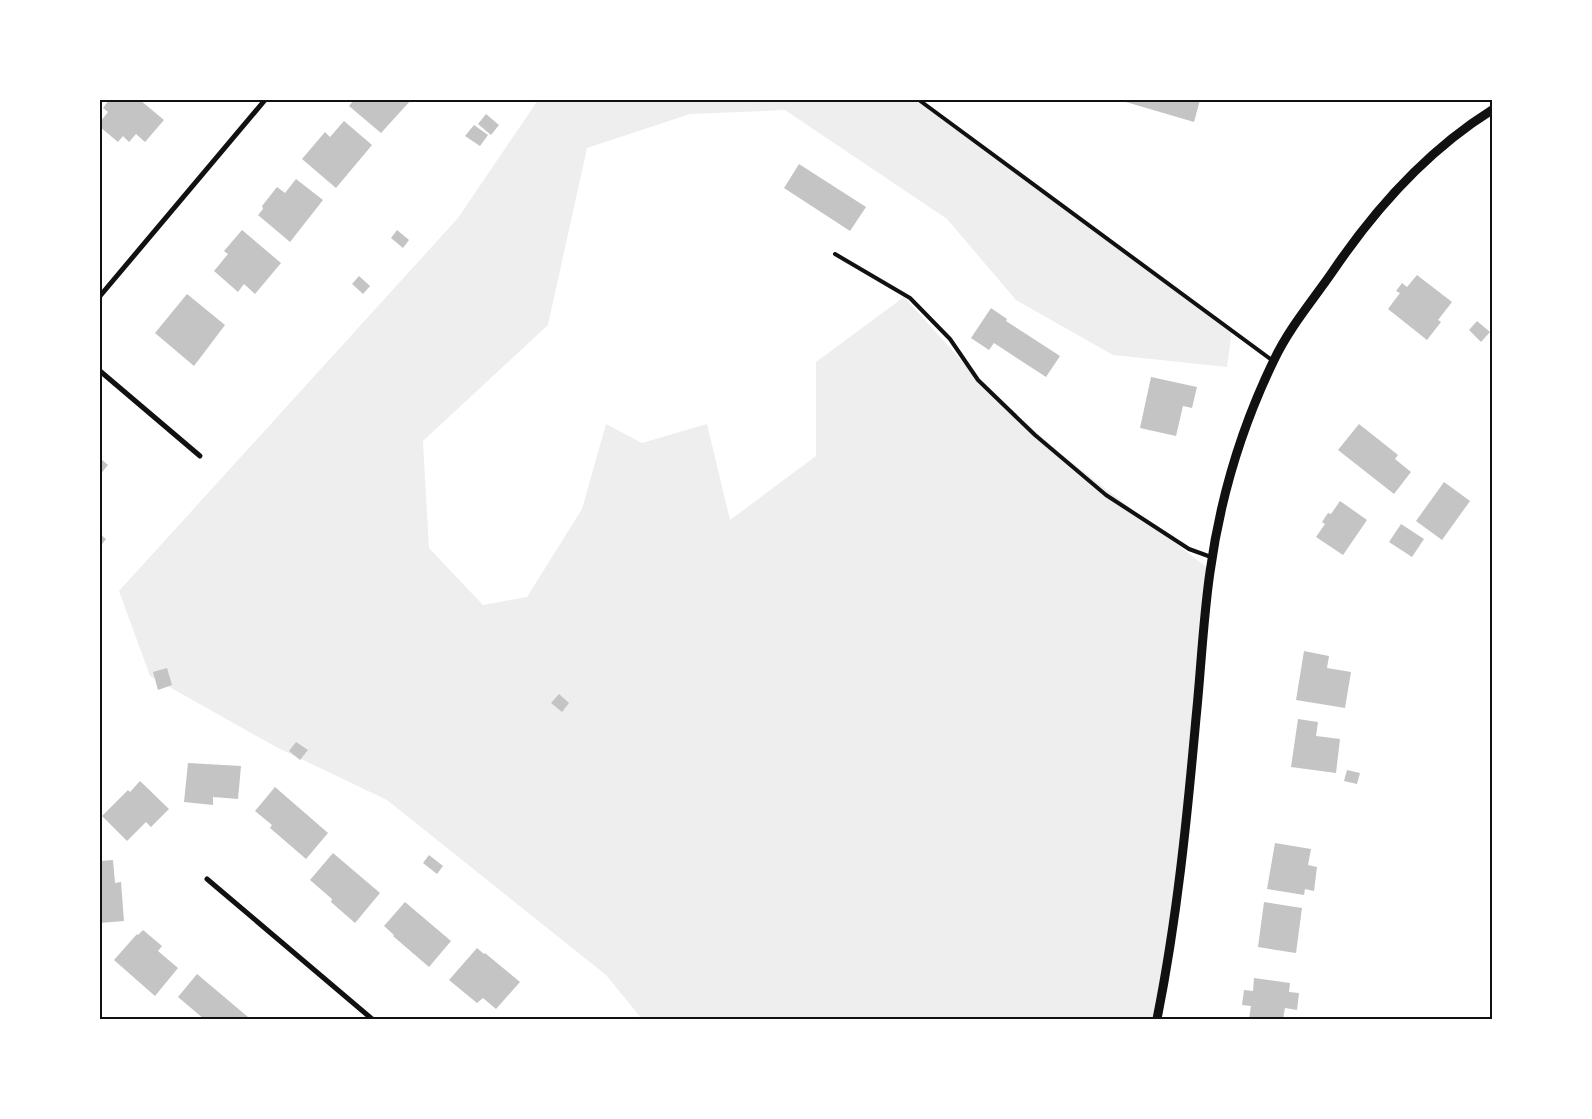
<svg xmlns="http://www.w3.org/2000/svg" width="1592" height="1119" font-family="'PT Sans',sans-serif">
	<rect width="100%" height="100%" fill="#fff"/>
	<polygon fill="#eee" points="538,100 919,100 1232,330 1227,367 1113,355 1016,300 947,219 785,110 690,114 587,148 548,325 423,441 429,548 483,605 527,597 582,509 606,424 642,443 707,424 730,520 816,456 816,362 904,297 981,382 1056,450 1210,570 1181,877 1157,1019 642,1019 606,975 387,800 278,748 150,676 119,591 458,218"/>
	<g fill="#c4c4c4">
		<polygon points="109,100 140,100 164,120 145,142 136,134 129,142 123,136 118,142 100,127 100,122 108,112 103,108"/>
		<polygon points="354,100 411,100 381,133 349,106"/>
		<polygon points="1119,100 1200,100 1194,122"/>
		<polygon points="486,114 499,125 491,135 478,124"/>
		<polygon points="344,121 372,145 336,188 302,159 325,132 330,137"/>
		<polygon points="474,125 488,135 480,146 465,136"/>
		<polygon points="799,164 866,207 850,231 784,188"/>
		<polygon points="296,179 323,200 290,242 258,215 263,209 262,206 277,187 285,193"/>
		<polygon points="242,230 281,263 255,294 244,284 238,292 214,271 228,254 224,251"/>
		<polygon points="397,230 409,240 403,248 391,238"/>
		<polygon points="1417,275 1452,302 1438,320 1441,322 1427,340 1388,309 1400,293 1396,291 1402,283 1407,287"/>
		<polygon points="359,276 370,286 363,294 352,284"/>
		<polygon points="187,294 225,325 194,366 155,333"/>
		<polygon points="991,308 1007,319 1006,321 1060,356 1046,377 994,343 989,350 971,338"/>
		<polygon points="1477,321 1490,332 1481,342 1469,330"/>
		<polygon points="1151,377 1197,387 1192,408 1183,406 1176,436 1140,428"/>
		<polygon points="1359,424 1398,455 1395,459 1411,472 1394,494 1338,450"/>
		<polygon points="100,458 108,465 100,475"/>
		<polygon points="1444,482 1470,501 1442,540 1416,521"/>
		<polygon points="1340,501 1367,520 1343,555 1316,537 1325,524 1322,522 1328,513 1331,514"/>
		<polygon points="1401,524 1424,539 1412,557 1389,542"/>
		<polygon points="100,534 106,539 100,547"/>
		<polygon points="1304,651 1329,656 1327,668 1351,672 1345,708 1296,700"/>
		<polygon points="167,668 172,685 158,690 153,672"/>
		<polygon points="559,694 569,703 562,712 551,703"/>
		<polygon points="1298,719 1318,722 1316,736 1340,739 1336,773 1291,767"/>
		<polygon points="296,742 308,750 300,760 289,751"/>
		<polygon points="188,763 241,766 238,799 213,797 213,805 184,802"/>
		<polygon points="1347,770 1360,773 1357,784 1344,781"/>
		<polygon points="140,781 169,809 151,827 146,822 127,841 102,816 128,790 130,792"/>
		<polygon points="275,787 328,833 306,859 270,828 272,825 255,811"/>
		<polygon points="1275,843 1311,849 1308,865 1317,867 1314,891 1305,889 1304,895 1267,889"/>
		<polygon points="333,853 380,893 355,923 331,902 332,899 310,880"/>
		<polygon points="429,855 443,866 437,874 423,863"/>
		<polygon points="113,860 115,883 121,882 124,921 100,923 100,861"/>
		<polygon points="405,902 451,941 429,967 393,936 394,935 384,926"/>
		<polygon points="1264,902 1302,908 1296,953 1258,947"/>
		<polygon points="143,930 162,946 158,951 178,968 155,996 114,960 137,934 138,935"/>
		<polygon points="477,948 484,954 485,953 520,982 496,1009 483,998 477,1003 449,980"/>
		<polygon points="197,974 248,1017 246,1019 204,1019 178,997"/>
		<polygon points="1254,978 1290,983 1289,992 1299,993 1297,1010 1285,1008 1283,1019 1249,1019 1251,1006 1242,1005 1244,990 1253,991"/>
	</g>
	<g fill="none" stroke-linecap="round" stroke-linejoin="round">
		<g stroke="#111" stroke-width="4">
			<polyline points="919,100 1273,361"/>
			<polyline points="835,254 910,298 950,339 978,380 1035,435 1106,495 1189,549 1211,557"/>
		</g>
		<g stroke="#111" stroke-width="5">
			<polyline points="100,296 265,100"/>
			<polyline points="100,371 200,456"/>
			<polyline points="207,879 372,1019"/>
		</g>
		<path stroke="#111" stroke-width="9" d="M1157,1019C1177,919 1187,819 1196,718C1201,670 1203,620 1210,572C1220,499 1242,426 1274,360C1289,328 1313,300 1333,271C1375,209 1428,150 1492,110"/>
	</g>
	<rect width="1592" height="1119" fill="none" stroke="#ffffff" stroke-width="202"/>
	<rect x="101" y="101" width="1390" height="917" fill="none" stroke="#111" stroke-width="2"/>
</svg>
